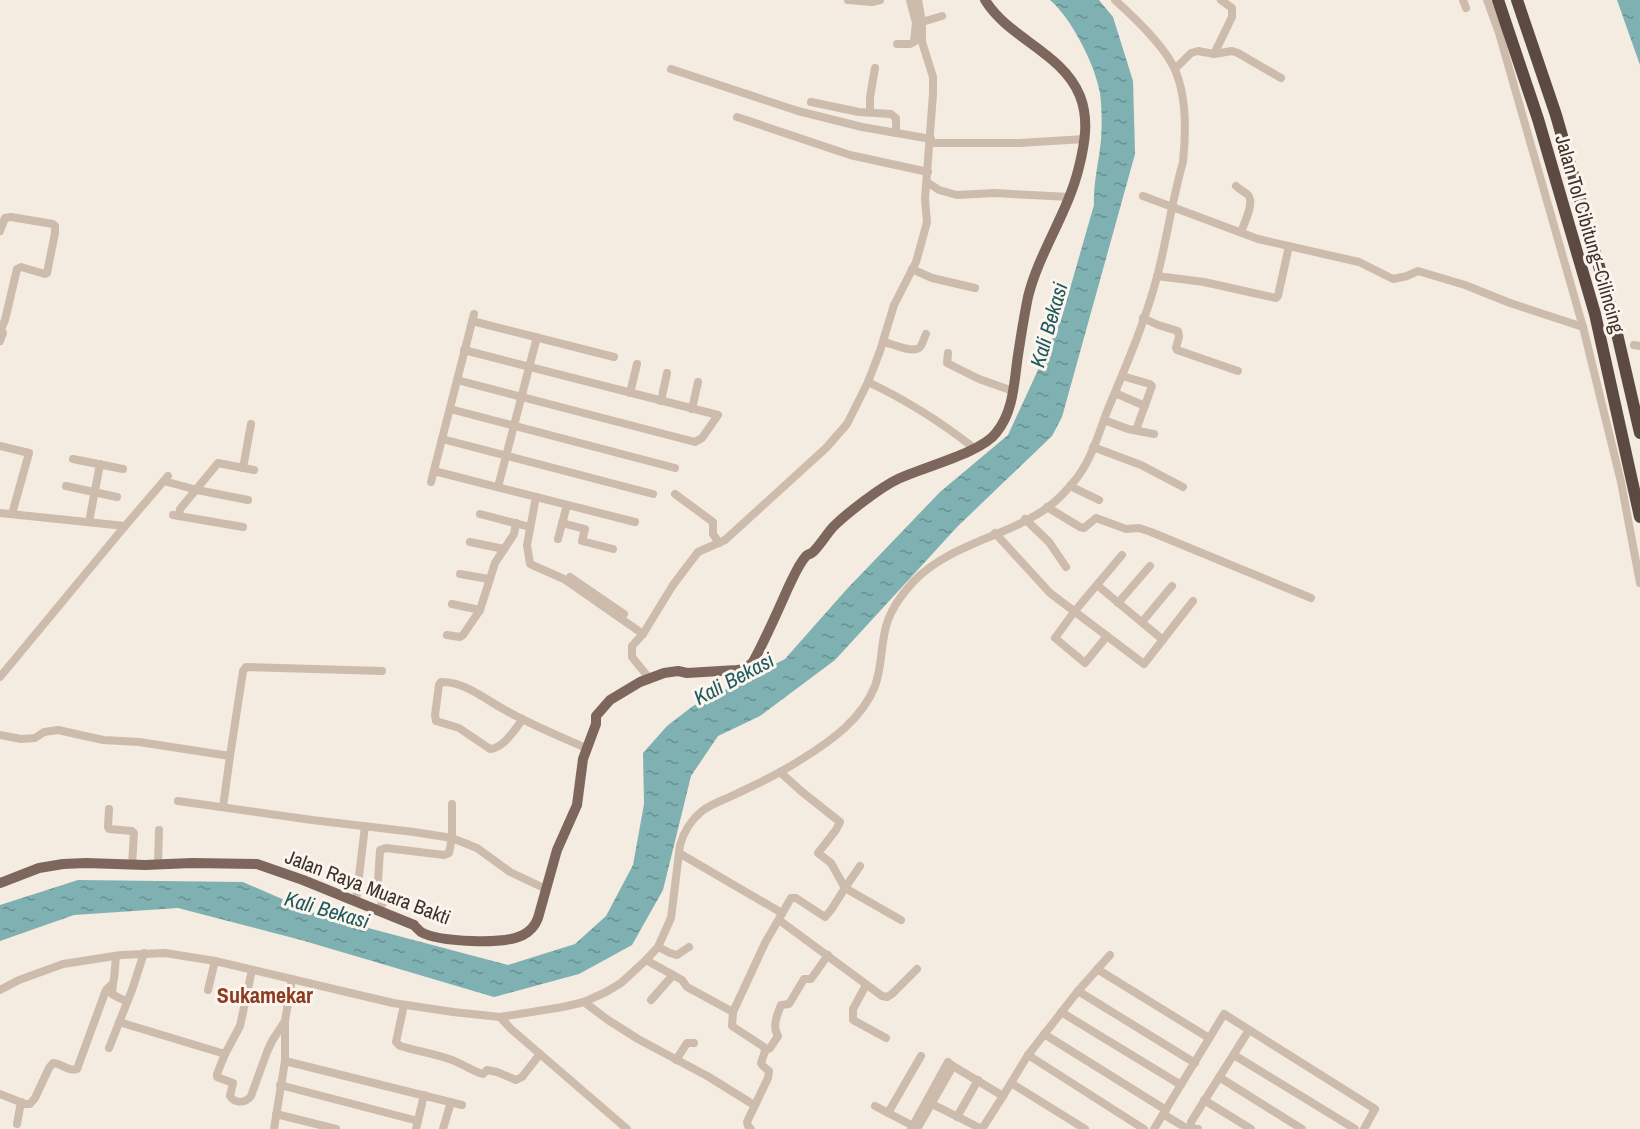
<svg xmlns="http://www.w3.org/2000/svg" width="1640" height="1129" font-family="'Archivo Narrow',sans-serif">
	<defs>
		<pattern id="water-ripples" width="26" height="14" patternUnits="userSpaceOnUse" patternTransform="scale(1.5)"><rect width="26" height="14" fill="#7fb0b2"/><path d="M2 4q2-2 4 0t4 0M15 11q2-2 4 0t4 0" fill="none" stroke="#699091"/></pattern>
	</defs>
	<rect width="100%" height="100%" fill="#f4ebe1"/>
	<g fill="url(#water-ripples)">
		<path d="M1050,0H1099L1113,17L1133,81L1135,154L1062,417L1052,436L958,526L835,660L760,716L718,736L691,776L663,890L632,945L579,974L494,997L301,940L178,908L74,915L0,941V905L78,880L243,882L319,915L508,965L575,944L606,916L633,865L644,804L643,753L667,726L693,706L785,659L846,590L940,492L1008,435L1061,320L1094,205C1093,183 1099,162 1101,140C1102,126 1102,108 1100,93C1095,65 1072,19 1050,0Z"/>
		<polygon points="1617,0 1640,0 1640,67 1640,65"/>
	</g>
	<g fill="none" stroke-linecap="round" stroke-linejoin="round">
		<g stroke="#cdbbac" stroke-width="8">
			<polyline points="848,0 872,2 880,0"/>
			<polyline points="1463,0 1466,8"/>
			<polyline points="1487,0 1499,33 1583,327 1621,482 1640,583"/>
			<polyline points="922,22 942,16"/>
			<polyline points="897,44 910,44 914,42 916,23 910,0"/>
			<polyline points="1214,54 1232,17 1232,8 1221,0"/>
			<polyline points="671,69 798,111 862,127 931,139"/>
			<polyline points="1175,69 1191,53 1198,51 1214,54 1232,51 1238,53 1281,78"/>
			<polyline points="811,102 859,112 891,114 896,118 896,133"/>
			<polyline points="870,112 870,97 875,68"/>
			<polyline points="737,117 850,155 928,172"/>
			<polyline points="930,143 1019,143 1085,139"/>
			<polyline points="927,182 939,190 957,195 994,193 1070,197"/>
			<path d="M1236,186C1240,190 1245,192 1248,195C1255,202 1244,224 1241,232"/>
			<polyline points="1143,196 1258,239 1359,262 1393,279 1407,276 1418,271 1465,285 1510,303 1583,327"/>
			<polyline points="0,231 5,218 11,217 53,224 55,226 55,233 47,273 45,274 21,267 17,269 5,320 2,327"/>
			<polyline points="912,269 932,278 975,288"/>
			<polyline points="1157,276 1204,282 1276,298 1278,296 1289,246"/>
			<polyline points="1143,318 1158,325 1178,331 1179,337 1176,348 1177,350 1238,371"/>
			<polyline points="472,321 614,357"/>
			<polyline points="0,326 3,333 0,341"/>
			<path d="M884,342C892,344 912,353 919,348C923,345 924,337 926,334"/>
			<polyline points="1634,345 1640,346"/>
			<polyline points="948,353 947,363 979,379 1013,391"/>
			<polyline points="1122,376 1150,384 1152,386 1136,430"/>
			<polyline points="457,380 695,442 702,438 718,415 464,350"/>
			<path d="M868,382C906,400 941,422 974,448"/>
			<polyline points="630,393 637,364"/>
			<polyline points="1115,393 1145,406"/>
			<polyline points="661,401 667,373"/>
			<polyline points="450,409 675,468"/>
			<polyline points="692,409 698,382"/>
			<polyline points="1104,420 1128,429 1154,434"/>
			<polyline points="442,439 653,494"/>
			<polyline points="0,446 29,453 12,514"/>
			<polyline points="1093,447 1141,465 1183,487"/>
			<polyline points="73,459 123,469"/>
			<polyline points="243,468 251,424"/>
			<polyline points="434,471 635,522"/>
			<polyline points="164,481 197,490 248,500"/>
			<polyline points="431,482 474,314"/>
			<polyline points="66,486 117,497"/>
			<polyline points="1070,486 1099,500"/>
			<polyline points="498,487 537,337"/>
			<polyline points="675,494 713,522 713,534 719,543"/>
			<polyline points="536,497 527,545 530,564 564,579 643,634"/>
			<polyline points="1047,507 1080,527 1084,528 1096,518 1126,529 1139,528 1151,532 1311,598"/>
			<polyline points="0,513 125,526"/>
			<polyline points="480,514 530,527"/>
			<polyline points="173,515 243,527"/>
			<polyline points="179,516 180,509 218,463 254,470"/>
			<polyline points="1025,519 1049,542 1066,567"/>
			<polyline points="89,522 100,464"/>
			<polyline points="562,523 585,529 582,541 613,549"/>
			<polyline points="995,533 1050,593 1144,664 1193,601"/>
			<polyline points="558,539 567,505"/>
			<polyline points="470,542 504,549"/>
			<polyline points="460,574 489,579"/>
			<polyline points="570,577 624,614"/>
			<polyline points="1097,585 1163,640"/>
			<polyline points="1118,603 1150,566"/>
			<polyline points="452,604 480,610"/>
			<polyline points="1142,622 1172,586"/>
			<polyline points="447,635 460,637 463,635 480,610 495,563 514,534 516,523"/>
			<polyline points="1107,636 1085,663 1055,638 1074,612 1122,555"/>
			<polyline points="0,677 125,526 168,476"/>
			<polyline points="649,678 632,657 632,646 643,634 673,585 698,552 725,540 826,448 847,424 868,382 880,351 894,305 916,262 923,237 927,222 925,199 933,94 933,77 922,42 922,22 918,0"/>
			<path d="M523,719C515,729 504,748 490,749L459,728L436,721L435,715L439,685L441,682C464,681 486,700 505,710C531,725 559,736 586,748"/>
			<polyline points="0,735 21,739 35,738 44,732 58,730 103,740 139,742 230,756 223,807"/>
			<polyline points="230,756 243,671 246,667 382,671"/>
			<polyline points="780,772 801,791 840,822 836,830 818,853 831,863 845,888 860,866"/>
			<polyline points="178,801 312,820 414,832 452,838 477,848 510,872 546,889"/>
			<polyline points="109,809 108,827 109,829 132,831 134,833 132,865"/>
			<polyline points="679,853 782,913"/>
			<polyline points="158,864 159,830"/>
			<polyline points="356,901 365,826"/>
			<polyline points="377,910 384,902 377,896 380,850 386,848 444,855 449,853 452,838 452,804"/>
			<polyline points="779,920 882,996 887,997 892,994 917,969"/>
			<polyline points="658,947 670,953 677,955 689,947"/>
			<polyline points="646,960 682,980 687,987 733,1012"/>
			<polyline points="1097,969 1209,1038"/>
			<path d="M252,970L240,1026L225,1054L217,1074V1077L233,1083L230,1096C235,1104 246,1103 251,1096L267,1052L272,1041L285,1021L292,979"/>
			<polyline points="113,984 112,994 119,998 127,1001"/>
			<polyline points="866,985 853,1009 853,1020 886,1038"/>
			<path d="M0,990L19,980L63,964L121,955L165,953L215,961L393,1003L453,1012L500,1017L563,1007L584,1002L606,992L621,983L646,960L658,947L671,918L680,845C684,831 691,820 702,811C712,803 727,799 738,793C760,783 782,772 802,759C831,741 862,719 875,686C883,665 880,641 888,620C893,606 903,593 913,582C949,544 1006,537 1047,508C1058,500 1068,489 1076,479C1092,459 1099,432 1108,409C1126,366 1145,322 1157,277C1167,239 1172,200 1183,162C1186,133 1187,97 1175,70C1165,46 1135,18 1115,0"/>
			<polyline points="208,990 215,961"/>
			<polyline points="1078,991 1195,1063"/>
			<polyline points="651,1000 673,975"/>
			<polyline points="584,1002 608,1020 638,1039 709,1077 754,1105"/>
			<path d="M404,1005L396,1042L400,1046C417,1051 435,1054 452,1060C463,1064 472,1071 483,1074L487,1070L497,1072L516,1080L522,1077L540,1054"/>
			<polyline points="1061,1012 1181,1085"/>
			<polyline points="500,1017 511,1029 627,1129"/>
			<polyline points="119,1022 225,1054"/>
			<polyline points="1044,1034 1166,1110"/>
			<polyline points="109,1048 132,990 144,953"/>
			<path d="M765,1051L770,1048L778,1036C772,1026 777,1015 781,1005L789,1004L804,979H811L828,955"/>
			<polyline points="1028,1055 1144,1129"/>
			<polyline points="1234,1055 1355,1129"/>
			<polyline points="676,1060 687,1043 694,1043"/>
			<polyline points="285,1061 462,1105"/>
			<polyline points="953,1066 1003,1096 1028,1055 1078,991 1110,955"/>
			<polyline points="1219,1077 1302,1129"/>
			<polyline points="1011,1083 1085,1129"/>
			<polyline points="280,1085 418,1121"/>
			<path d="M0,1094L25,1104H30L35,1098L49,1068L53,1063C61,1063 69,1072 77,1069L106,990L113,983L114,979L116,956"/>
			<polyline points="1204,1100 1251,1129"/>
			<polyline points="932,1104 982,1129"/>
			<polyline points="875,1106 917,1128"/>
			<polyline points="888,1113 921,1056"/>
			<polyline points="276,1114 336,1129"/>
			<polyline points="1163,1114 1186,1128 1198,1129"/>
			<polyline points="957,1117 978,1080"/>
			<polyline points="17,1124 21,1102"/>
			<polyline points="274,1129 285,1061 285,1022"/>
			<polyline points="416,1129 424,1095"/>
			<polyline points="443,1129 451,1102"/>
			<polyline points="751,1129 748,1126 747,1122 768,1078 769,1071 763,1066 761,1063 765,1051 764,1047 732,1026 733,1012 765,943 791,898 796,898 825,917 831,910 845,888 901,920"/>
			<polyline points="911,1129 948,1062 953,1066 917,1129"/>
			<polyline points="982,1129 1003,1096"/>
			<polyline points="1154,1129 1224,1014 1375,1109 1364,1129"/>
			<polyline points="1191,1129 1191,1122 1249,1030"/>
		</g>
		<path stroke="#7d675c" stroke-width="10" d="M0,883L39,868L63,864L86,863L145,865L192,863L257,864L303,880L414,925C414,926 420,931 421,932C439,942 504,945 523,935C531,931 535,926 538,918L557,850L577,805L583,759L596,724V716L610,700L640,682L664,673L678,671L687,673L737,670L745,669L753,662C766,638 777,613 788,588C793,578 798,565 806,556C808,554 811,554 813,552C820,545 826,535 833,527C847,513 881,487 898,479C923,467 981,453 996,433C1014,411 1014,382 1018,355C1021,336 1024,316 1028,297C1039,252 1068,213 1079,167C1085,143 1089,119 1080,96C1062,52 1009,39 985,0"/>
		<g stroke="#5c4a42" stroke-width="12">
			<polyline points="1498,0 1538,119 1595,314 1640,517"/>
			<polyline points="1517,0 1556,115 1564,143 1612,312 1640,433"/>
		</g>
	</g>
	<g text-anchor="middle" stroke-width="6" stroke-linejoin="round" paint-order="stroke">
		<g font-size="20" fill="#3b302b" stroke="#fbf5ee">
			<text transform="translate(1590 234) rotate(74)" y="7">Jalan Tol Cibitung–Cilincing</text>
			<text transform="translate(368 887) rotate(21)" y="7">Jalan Raya Muara Bakti</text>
		</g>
		<g font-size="21" font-style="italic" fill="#1f5a5e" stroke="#fbf5ee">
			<text transform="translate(1049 325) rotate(-74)" y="7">Kali Bekasi</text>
			<text transform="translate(734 679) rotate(-28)" y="7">Kali Bekasi</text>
			<text transform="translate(327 910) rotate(16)" y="7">Kali Bekasi</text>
		</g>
		<g font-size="22" font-weight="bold" fill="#8c3b22" stroke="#fbf5ee">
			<text x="265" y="1003">Sukamekar</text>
		</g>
	</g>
</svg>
